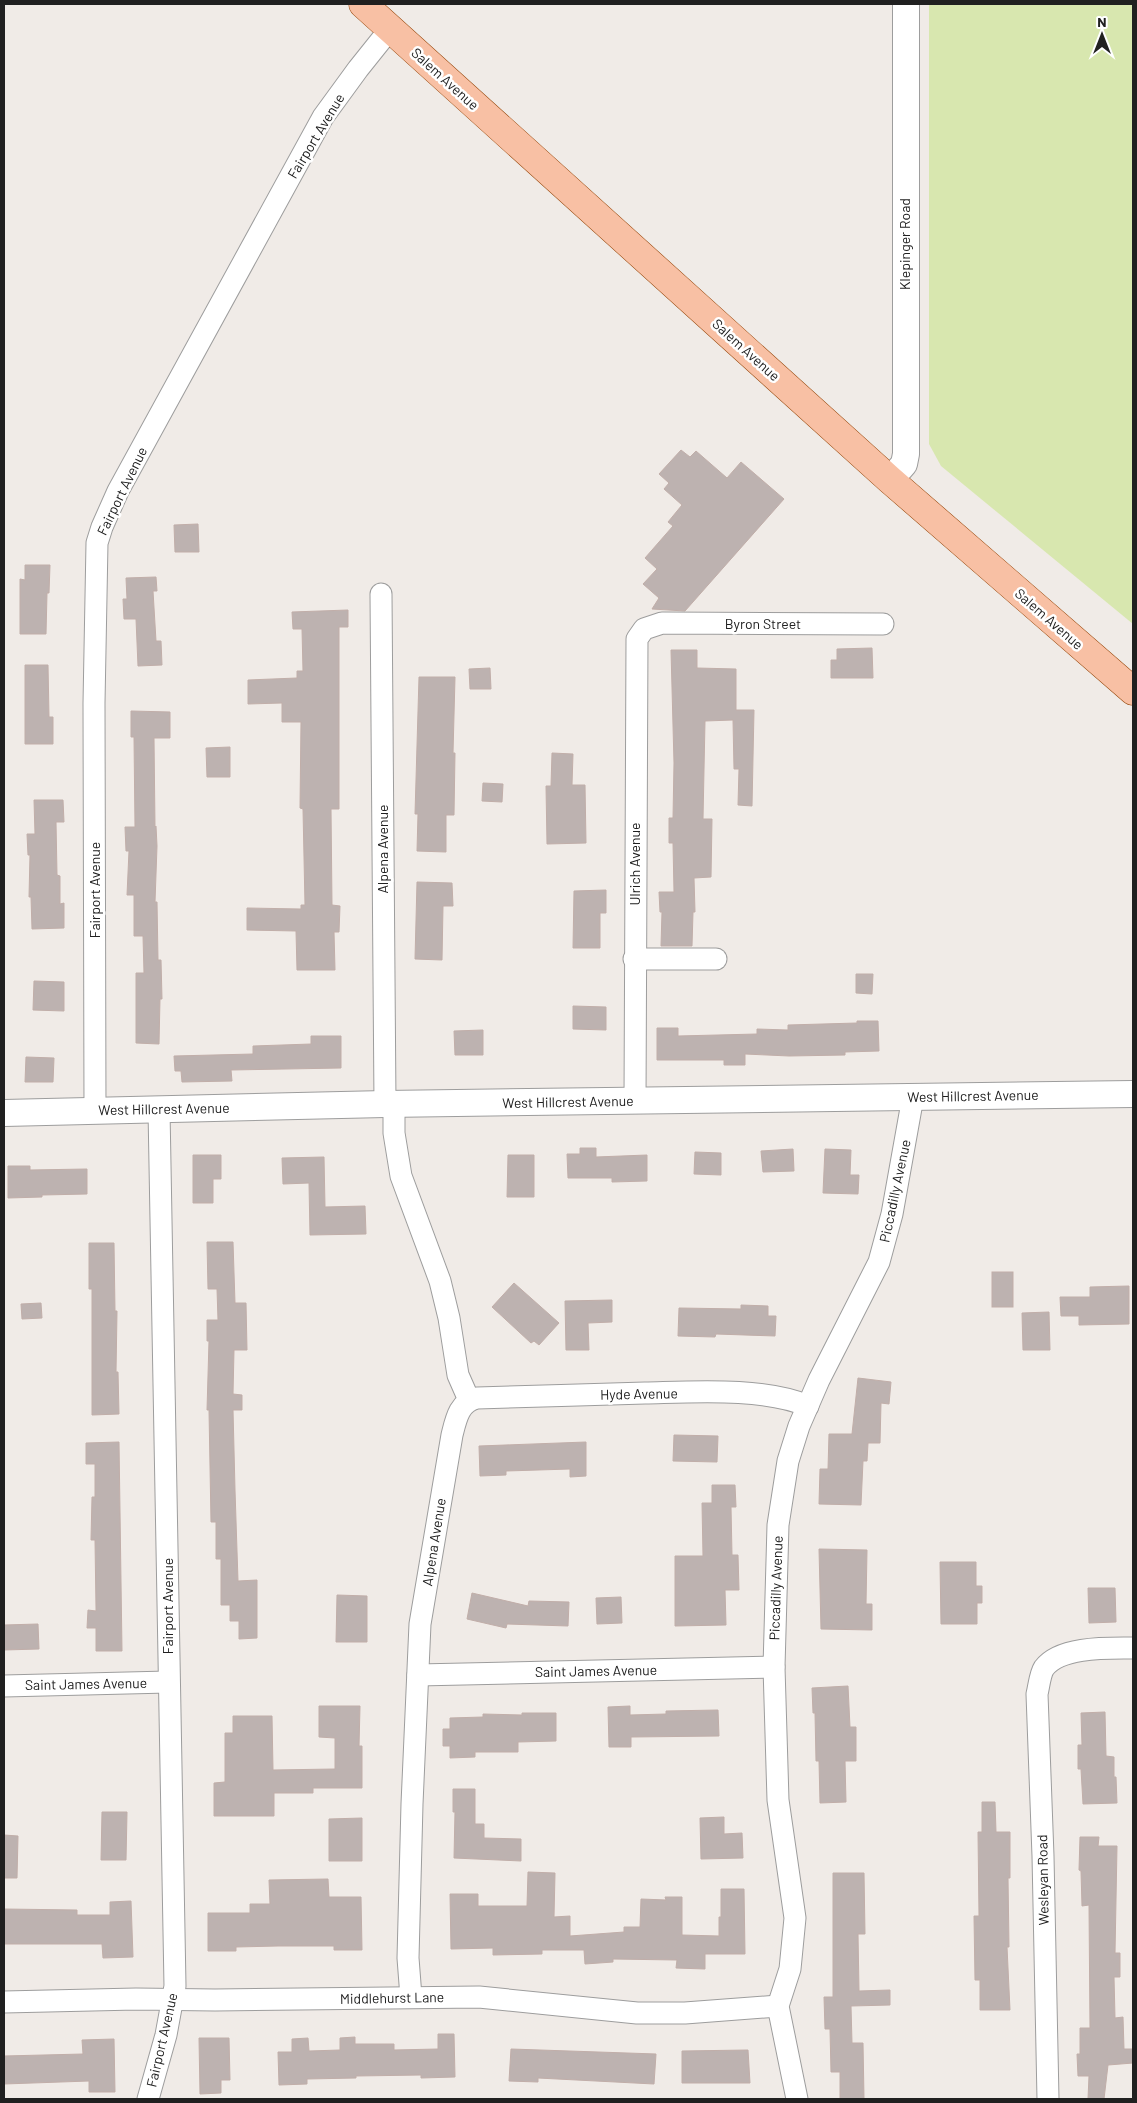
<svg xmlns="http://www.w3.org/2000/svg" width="1137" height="2103" font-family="Barlow,sans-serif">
	<rect width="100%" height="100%" fill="#f0ebe7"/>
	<polygon fill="#d8e7af" points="929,4 1133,4 1133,624 941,466 929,444"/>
	<g fill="#bdb2b0" stroke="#c1aea9">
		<polygon points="681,450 690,457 696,451 727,478 741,462 784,499 685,611 652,609 659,598 643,584 657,569 645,558 673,526 668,522 682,505 664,489 669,483 659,474"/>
		<polygon points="198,524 199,552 175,552 174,525"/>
		<polygon points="25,565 50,565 49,593 47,593 46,634 20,634 20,579 25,580"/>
		<polygon points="156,577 157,591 153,591 156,641 161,641 162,665 138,666 136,619 124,619 123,599 127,599 126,578"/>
		<polygon points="348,610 348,627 339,627 339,809 331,809 332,905 340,906 339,932 334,932 335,970 297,970 296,931 247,930 247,908 301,909 301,905 305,905 303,809 300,808 301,722 282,722 282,703 248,704 248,680 297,678 297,671 303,671 302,629 293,629 292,612"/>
		<polygon points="872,648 873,678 831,678 831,660 837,660 837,649"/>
		<polygon points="671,650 697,650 697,668 736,669 736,710 754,710 752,806 738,805 739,769 734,769 733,720 705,721 703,819 712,819 711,877 694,878 695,912 693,912 692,946 661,946 662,912 660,912 659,892 674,892 673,843 669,843 669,818 673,818 674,763"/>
		<polygon points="25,665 48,665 49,717 53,717 53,744 25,744"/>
		<polygon points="490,668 491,689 470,689 469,669"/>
		<polygon points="419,677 455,677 453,753 455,753 454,815 446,815 446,852 417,851 418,814 415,814"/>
		<polygon points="131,711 170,712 170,738 154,738 155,827 156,826 157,846 155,902 157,902 158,960 161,960 162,999 160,999 159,1044 136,1043 136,973 144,973 143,936 134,936 134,895 127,895 129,851 126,851 125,827 135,827 134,737 131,737"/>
		<polygon points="230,747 230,777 207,777 206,748"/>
		<polygon points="552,753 573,754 572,785 585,785 586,843 547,844 546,786 551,786"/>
		<polygon points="483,783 503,784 502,802 482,801"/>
		<polygon points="34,800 63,800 64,822 56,822 57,875 60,876 60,904 64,903 64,928 32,929 31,897 29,897 30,855 28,855 27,834 35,834"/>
		<polygon points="417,882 452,883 453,906 443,906 442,960 415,959"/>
		<polygon points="606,890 606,913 600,913 600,948 573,948 574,891"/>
		<polygon points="856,974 873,974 872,994 856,993"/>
		<polygon points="34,981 64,982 64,1011 33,1010"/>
		<polygon points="573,1006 606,1007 606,1030 573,1029"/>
		<polygon points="857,1021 878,1021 879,1051 845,1052 845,1055 789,1056 745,1054 745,1065 724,1065 724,1060 657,1060 657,1028 678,1028 678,1036 757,1034 757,1029 788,1030 788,1025 857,1023"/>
		<polygon points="483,1030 483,1055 455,1055 454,1031"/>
		<polygon points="311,1036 341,1036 341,1068 231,1070 232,1081 182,1082 181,1071 175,1071 174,1056 253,1054 253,1046 311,1044"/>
		<polygon points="26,1057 54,1058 53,1082 25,1082"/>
		<polygon points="580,1148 596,1148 596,1157 647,1155 647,1181 612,1182 612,1178 568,1178 567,1154 580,1154"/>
		<polygon points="793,1149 794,1171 763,1172 761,1151"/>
		<polygon points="825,1149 851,1150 850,1175 859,1175 858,1194 823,1193"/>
		<polygon points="695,1152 721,1153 721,1175 694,1174"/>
		<polygon points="193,1155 221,1155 221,1179 213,1179 213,1203 193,1203"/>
		<polygon points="508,1155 534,1155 534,1197 507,1197"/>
		<polygon points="324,1157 325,1207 365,1206 366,1234 310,1235 309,1183 283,1184 282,1158"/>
		<polygon points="8,1166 30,1166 30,1170 87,1169 87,1194 42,1195 42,1197 8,1198"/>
		<polygon points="207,1242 233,1242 235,1303 246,1303 247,1350 234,1350 233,1394 242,1395 242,1410 233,1410 235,1490 238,1581 257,1580 257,1638 239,1639 239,1621 230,1621 230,1605 221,1605 221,1559 216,1559 216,1522 211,1522 209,1410 207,1410 209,1341 207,1341 207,1320 218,1320 217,1289 208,1289"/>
		<polygon points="89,1243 114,1243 115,1311 117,1311 116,1372 118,1372 119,1414 92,1415 92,1289 89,1289"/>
		<rect x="992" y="1272" width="21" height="35"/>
		<polygon points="514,1283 559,1323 539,1345 534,1341 531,1343 492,1307"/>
		<polygon points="1129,1286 1129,1324 1079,1325 1079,1316 1061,1316 1060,1297 1090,1297 1090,1287"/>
		<polygon points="612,1300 612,1322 588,1323 589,1350 566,1350 565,1301"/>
		<polygon points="41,1303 42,1318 22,1319 21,1304"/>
		<polygon points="741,1305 768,1306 768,1316 776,1316 775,1336 716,1334 715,1337 678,1336 679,1308 741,1309"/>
		<polygon points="1049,1312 1050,1350 1023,1350 1022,1313"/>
		<polygon points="858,1378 891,1382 889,1404 881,1403 880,1443 868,1443 867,1461 863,1461 861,1505 819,1504 820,1469 828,1469 829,1434 852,1434"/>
		<polygon points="674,1435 718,1436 717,1462 673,1461"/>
		<polygon points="119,1442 122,1651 96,1651 96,1628 87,1628 88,1610 96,1611 96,1608 95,1540 91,1540 92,1497 95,1497 95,1464 86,1464 86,1443"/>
		<polygon points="586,1442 586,1476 570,1477 570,1469 506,1471 506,1475 480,1476 479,1446"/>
		<polygon points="712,1485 735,1485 736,1507 731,1507 732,1555 738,1555 739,1590 725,1590 726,1625 675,1626 675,1556 703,1556 702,1503 712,1503"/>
		<polygon points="819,1549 867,1550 866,1604 872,1604 872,1630 821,1629"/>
		<polygon points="940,1562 976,1562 976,1586 982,1586 982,1603 977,1603 977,1624 941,1624"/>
		<polygon points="1088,1588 1115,1588 1116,1622 1089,1623"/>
		<polygon points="472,1593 528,1606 529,1601 569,1602 568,1626 507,1624 506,1628 467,1619"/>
		<polygon points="337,1595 367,1596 367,1642 336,1642"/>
		<polygon points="621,1597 622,1623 597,1624 596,1598"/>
		<polygon points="38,1624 39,1649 4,1650 4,1625"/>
		<polygon points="848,1686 850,1727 856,1727 856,1761 845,1761 846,1802 820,1803 819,1761 816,1761 815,1713 813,1713 812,1688"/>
		<polygon points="319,1706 360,1706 359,1746 362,1746 362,1788 313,1788 313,1793 274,1793 274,1816 214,1816 214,1783 225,1782 225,1733 233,1733 233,1716 272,1716 273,1770 335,1769 335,1738 319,1737"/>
		<polygon points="630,1706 630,1715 666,1714 666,1711 718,1710 719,1736 631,1737 631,1747 609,1747 608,1707"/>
		<polygon points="1105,1712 1106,1756 1114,1757 1114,1777 1116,1777 1117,1803 1083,1804 1081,1769 1078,1769 1078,1745 1082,1745 1081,1713"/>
		<polygon points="522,1713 556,1713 556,1741 518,1742 518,1752 475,1752 475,1757 450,1758 450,1746 443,1746 443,1729 450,1729 450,1718 483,1717 483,1714 522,1715"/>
		<polygon points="453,1789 475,1789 475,1824 484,1824 484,1838 521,1839 521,1861 454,1858 455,1812 453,1812"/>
		<polygon points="982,1802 995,1802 996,1832 1010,1832 1010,1878 1008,1878 1009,1947 1007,1947 1010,2010 980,2010 980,1980 975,1980 974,1916 979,1916 978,1832 982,1832"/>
		<polygon points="102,1812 127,1812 126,1860 101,1860"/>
		<polygon points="724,1817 724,1834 742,1833 743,1858 701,1859 700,1818"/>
		<polygon points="362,1818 362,1861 329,1861 329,1819"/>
		<polygon points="4,1835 18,1836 17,1878 4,1878"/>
		<polygon points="1080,1837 1099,1837 1098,1846 1117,1846 1115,1953 1120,1953 1120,1977 1114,1977 1115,2018 1123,2017 1124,2049 1133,2049 1133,2063 1108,2065 1104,2099 1088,2099 1089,2076 1078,2076 1077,2054 1080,2054 1080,2028 1090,2028 1089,1905 1082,1906 1081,1871 1079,1870"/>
		<polygon points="528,1872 555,1873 554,1917 570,1916 570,1936 624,1932 624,1927 640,1927 641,1899 666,1900 665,1897 682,1897 682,1935 719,1936 719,1917 721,1917 721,1889 744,1889 745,1954 705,1954 705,1969 676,1968 677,1960 613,1959 613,1962 585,1964 584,1950 542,1950 542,1954 493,1955 493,1948 451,1949 450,1894 478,1894 478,1906 527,1906"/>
		<polygon points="833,1873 864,1873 865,1934 858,1934 859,1991 890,1990 890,2005 851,2006 852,2043 863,2043 864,2099 840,2099 840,2072 831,2072 830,2029 825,2029 824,1997 833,1997"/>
		<polygon points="328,1879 329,1897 361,1897 362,1950 334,1950 334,1946 278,1946 236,1947 236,1951 208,1951 208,1913 250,1913 250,1904 270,1904 269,1880"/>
		<polygon points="131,1901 133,1957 103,1958 102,1944 4,1944 4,1909 77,1910 77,1915 110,1915 110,1902"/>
		<polygon points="438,2034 454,2034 455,2077 421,2078 421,2075 356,2076 356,2078 307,2079 307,2084 279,2085 278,2052 292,2052 292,2039 308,2038 309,2051 340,2050 340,2038 355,2037 355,2044 394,2044 394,2050 438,2049"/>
		<polygon points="199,2038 229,2038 230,2080 221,2080 221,2093 200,2094"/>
		<polygon points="114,2039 115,2092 89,2092 89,2081 4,2084 4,2056 83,2054 82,2040"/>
		<polygon points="511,2049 656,2054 654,2084 538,2078 538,2082 509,2081"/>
		<polygon points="748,2050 750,2083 682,2083 682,2051"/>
	</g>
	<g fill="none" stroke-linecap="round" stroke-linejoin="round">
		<defs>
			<g id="minor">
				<polyline points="381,594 385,1104"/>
				<polyline points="634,959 716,959"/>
				<polyline points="635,1101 637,639 644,629 662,623 883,624"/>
				<polyline points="394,1104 394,1133 401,1176 440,1281 449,1318 458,1375 469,1400"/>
				<polyline points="95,1111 94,703 97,543 102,527 118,491 323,117 358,69 390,29"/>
				<polyline points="418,1675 774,1667"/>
				<polyline points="4,1686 168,1682"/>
				<path d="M411,1997L408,1958L412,1804L420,1624L452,1435C456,1419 459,1402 477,1398C533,1396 589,1395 645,1393C692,1392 765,1387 808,1406"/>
				<polyline points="4,2002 136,1999 215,2000 479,1997 637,2013 685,2013 778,2006"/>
				<polyline points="148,2099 166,2035 175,1986 159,1110"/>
				<polyline points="797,2099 778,2006 790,1969 795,1918 778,1800 774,1667 778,1525 788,1461 799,1426 819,1380 879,1262 892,1214 913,1097"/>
				<path d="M1048,2099L1043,1856L1037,1694C1039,1686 1040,1674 1044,1668C1060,1646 1109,1648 1133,1648"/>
			</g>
			<g id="tertiary">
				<polyline points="890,480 904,464 906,454 906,4"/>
				<polyline points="4,1113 385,1104 1133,1094"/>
			</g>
			<polyline id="primary" points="363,4 890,480 1133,691"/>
		</defs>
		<use href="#minor" stroke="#9d9d9d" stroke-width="23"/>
		<use href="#tertiary" stroke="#9d9d9d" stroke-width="28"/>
		<use href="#primary" stroke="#944407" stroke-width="29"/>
		<use href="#minor" stroke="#fff" stroke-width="21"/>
		<use href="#tertiary" stroke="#fff" stroke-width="26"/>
		<use href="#primary" stroke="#f8c0a4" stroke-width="28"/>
	</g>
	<g text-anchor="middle" stroke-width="5" stroke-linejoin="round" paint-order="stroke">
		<g font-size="14" fill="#202020" stroke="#fff">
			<text transform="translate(445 79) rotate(42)" y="5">Salem Avenue</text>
			<text transform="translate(316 136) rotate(-59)" y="5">Fairport Avenue</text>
			<text transform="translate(905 244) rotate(-90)" y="5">Klepinger Road</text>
			<text transform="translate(746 350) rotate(42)" y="5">Salem Avenue</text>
			<text transform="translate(122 491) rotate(-64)" y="5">Fairport Avenue</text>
			<text transform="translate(1049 619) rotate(41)" y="5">Salem Avenue</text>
			<text x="763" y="629">Byron Street</text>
			<text transform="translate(383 849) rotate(-90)" y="5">Alpena Avenue</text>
			<text transform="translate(635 864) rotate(-90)" y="5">Ulrich Avenue</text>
			<text transform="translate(95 890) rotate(-90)" y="5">Fairport Avenue</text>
			<text transform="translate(973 1096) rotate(-1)" y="5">West Hillcrest Avenue</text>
			<text transform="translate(568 1102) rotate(-1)" y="5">West Hillcrest Avenue</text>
			<text transform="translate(164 1109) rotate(-1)" y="5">West Hillcrest Avenue</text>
			<text transform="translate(895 1191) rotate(-78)" y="5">Piccadilly Avenue</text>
			<text transform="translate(639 1394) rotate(-1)" y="5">Hyde Avenue</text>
			<text transform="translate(434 1542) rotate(-81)" y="5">Alpena Avenue</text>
			<text transform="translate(776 1588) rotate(-88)" y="5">Piccadilly Avenue</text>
			<text transform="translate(168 1606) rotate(-90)" y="5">Fairport Avenue</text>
			<text transform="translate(596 1671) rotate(-1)" y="5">Saint James Avenue</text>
			<text transform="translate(86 1684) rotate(-1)" y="5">Saint James Avenue</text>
			<text transform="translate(1043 1880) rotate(-91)" y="5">Wesleyan Road</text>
			<text transform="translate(392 1998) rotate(-1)" y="5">Middlehurst Lane</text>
			<text transform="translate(162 2040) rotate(-77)" y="5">Fairport Avenue</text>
		</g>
	</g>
	<rect width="1137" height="2103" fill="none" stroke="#202020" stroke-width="10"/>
	<g transform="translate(1102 35)" stroke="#ffffff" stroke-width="4" paint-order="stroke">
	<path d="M0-4L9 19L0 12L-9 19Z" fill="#202020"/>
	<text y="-8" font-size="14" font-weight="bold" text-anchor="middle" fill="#202020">N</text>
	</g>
</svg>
